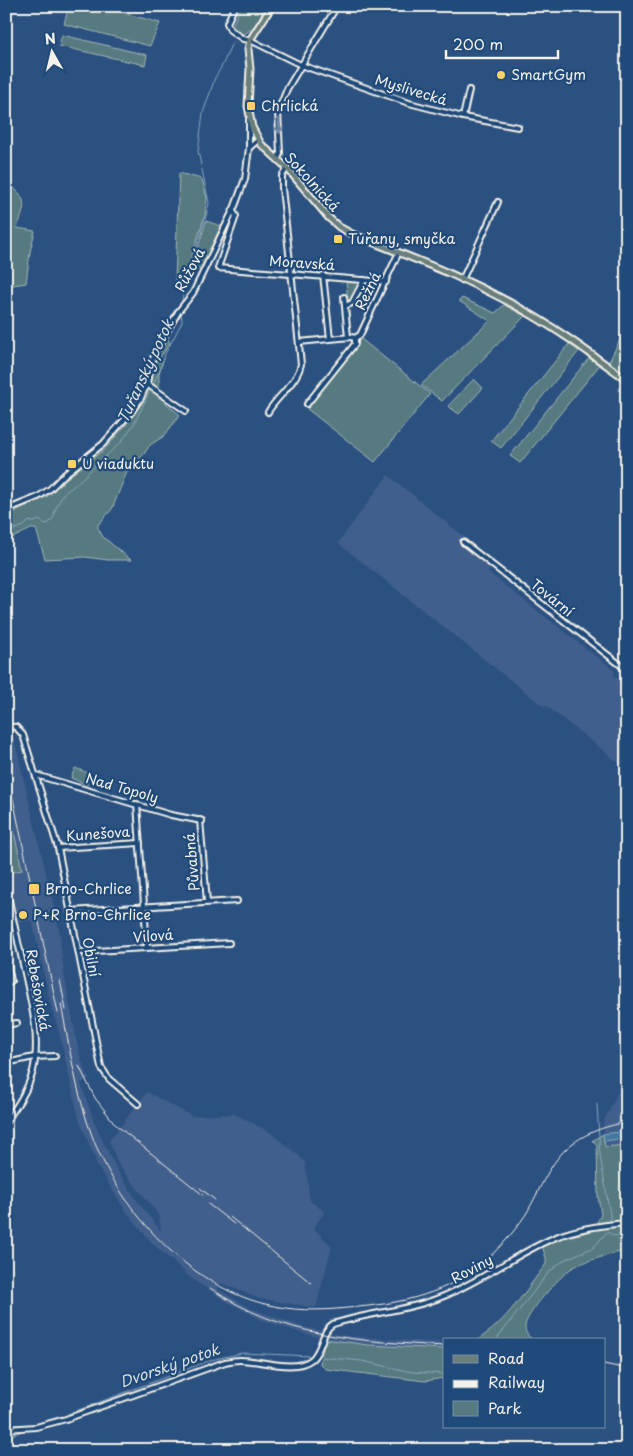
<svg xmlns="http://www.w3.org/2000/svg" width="633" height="1456" font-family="'Playpen Sans',sans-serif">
	<rect width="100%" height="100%" fill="#2b5181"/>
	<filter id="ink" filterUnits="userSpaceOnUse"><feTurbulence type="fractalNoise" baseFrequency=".02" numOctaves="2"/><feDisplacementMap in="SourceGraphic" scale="10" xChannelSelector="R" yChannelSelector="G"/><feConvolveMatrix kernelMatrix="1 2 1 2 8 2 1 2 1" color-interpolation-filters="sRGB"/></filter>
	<g filter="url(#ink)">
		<g fill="#3f5e8c">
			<polygon points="388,475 495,562 488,572 615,671 613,675 627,685 627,769 545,705 544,707 338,543"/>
			<polygon points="10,736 14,738 59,928 64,973 76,1038 81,1059 89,1079 81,1083 94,1122 102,1139 117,1170 138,1202 161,1231 159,1216 148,1201 119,1166 109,1141 147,1092 192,1116 234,1114 247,1120 268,1131 296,1153 305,1162 310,1201 325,1212 313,1228 332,1246 316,1308 257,1298 221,1283 217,1289 250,1308 300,1326 345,1336 444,1343 444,1349 368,1345 329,1340 298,1332 262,1320 224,1300 192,1279 152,1243 125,1210 99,1169 79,1119 58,1028 51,1007 32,920 16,923 7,874 22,870 6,789 6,737"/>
			<polygon points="627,1073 627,1145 605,1147 603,1123"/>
		</g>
		<g fill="#567a80" stroke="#a5b6b4">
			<polygon points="69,6 99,6 160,23 150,46 64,24"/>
			<path d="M241,6H265C260,16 254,31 243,34L232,26Z"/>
			<polygon points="62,35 147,55 145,65 59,46"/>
			<polygon points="179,173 202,179 207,198 205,215 183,284 175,282"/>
			<path d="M6,182C29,198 26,205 17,228L35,231L30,252L26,283L6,286V205L10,202L6,191Z"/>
			<polygon points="206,221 221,226 200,270 192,268"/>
			<polygon points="346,281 357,282 360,284 352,301 348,303"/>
			<polygon points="462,298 495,313 504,305 525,316 442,401 421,385 490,321 459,301"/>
			<polygon points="627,325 627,375 609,362"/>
			<polygon points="167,338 170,343 159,359 163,361 159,373 159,389 156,395 180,415 164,436 150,445 144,454 127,472 112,509 98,525 98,528 103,537 131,560 108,560 85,557 45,559 36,529 31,529 6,541 6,516 48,496 66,479 106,448 135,414 146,393 158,352"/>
			<polygon points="361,339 430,394 375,462 307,409"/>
			<polygon points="569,344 579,351 501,448 491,441"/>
			<polygon points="589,358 599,365 598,367 520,463 510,456"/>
			<polygon points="474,379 483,388 459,414 448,406"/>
			<polygon points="75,768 91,774 87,785 71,778"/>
			<polygon points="6,792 22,870 8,873 6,865"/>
			<path d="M603,1134L605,1147L627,1145V1250C613,1254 583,1261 572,1268C561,1275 525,1314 525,1327C525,1333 529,1337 533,1340H477C506,1323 525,1291 546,1264V1258L542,1246L559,1239L592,1231L601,1215L598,1196L597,1146L595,1142L592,1141Z"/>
			<polygon points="325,1339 368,1345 444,1349 444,1378 425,1381 325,1369 320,1364"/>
		</g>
		<polygon fill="#4378a0" stroke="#8aa8bd" points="627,1131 627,1138 604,1141 603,1134"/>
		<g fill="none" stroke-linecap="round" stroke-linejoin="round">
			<g stroke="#8aa8bd" stroke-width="1">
				<polyline points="181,306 185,284 206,216 209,203 198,151 203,113 215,78 222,66 231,45 235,42"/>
				<polyline points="6,532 24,526 29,521 34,522 39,520 46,524 49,523 54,517 55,510 63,494 75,485 121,442 134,424 160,370 165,354 182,322 181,310"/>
				<polyline points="597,1104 600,1155 610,1214 610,1223"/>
				<polyline points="496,1340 549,1272 564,1260 594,1247 607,1232 615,1236 627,1236"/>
				<polyline points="321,1357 362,1361 412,1372 444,1374"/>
				<polyline points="68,1414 211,1360 242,1353 311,1356"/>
				<polyline points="28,1426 62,1416"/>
				<polyline points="6,1437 20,1432"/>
			</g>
			<defs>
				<g id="minor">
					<polyline points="235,6 227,23 230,30 243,39 250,40 301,65 409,103 463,117 518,127"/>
					<polyline points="463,117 469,90"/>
					<polyline points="249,147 249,119"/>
					<polyline points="278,159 280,153 278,111 287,89 337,6"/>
					<polyline points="233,211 236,216 218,268 386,282"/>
					<polyline points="323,275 330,339"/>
					<polyline points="462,280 498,202"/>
					<polyline points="344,297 348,337"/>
					<polyline points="345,306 352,303 364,280"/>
					<polyline points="299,342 351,337 355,338 360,335 399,252"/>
					<polyline points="147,384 186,411"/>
					<polyline points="307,404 355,344 355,338"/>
					<path d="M268,412C277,396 297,383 301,364L282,188V176L287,168"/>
					<polyline points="6,510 38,497 50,489 64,475 103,444 131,412 141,398 147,384 150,366 156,351 178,312 193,293 235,206 245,179 249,148 258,140"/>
					<polyline points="463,542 627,670"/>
					<polyline points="6,726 16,727 23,735 58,848 101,1067 109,1079 138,1104"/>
					<polyline points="36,775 171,815 202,821"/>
					<polyline points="137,804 147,948"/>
					<polyline points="200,820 207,902"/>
					<polyline points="58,848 140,843"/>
					<path d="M6,887C12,914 18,942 24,969C31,1002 41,1038 33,1071C28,1090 17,1106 6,1122"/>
					<polyline points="70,911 237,901"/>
					<polyline points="79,952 229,943"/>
					<polyline points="6,954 11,981 6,983"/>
					<polyline points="6,1025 17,1023"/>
					<polyline points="6,1063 34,1057 55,1056"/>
					<path d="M6,1429L36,1427L66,1419L225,1362C230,1361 235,1360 240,1360C261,1360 295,1373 312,1359C323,1349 321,1331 333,1324C370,1312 408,1311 444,1296C483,1280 517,1253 556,1237C578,1228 603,1225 627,1223"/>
				</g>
				<path id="major" d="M272,6L250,40L248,49L250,69L248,106L252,127L261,144L287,168L329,218L339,227L352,234C407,256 464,277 516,306C555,327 591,354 627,380"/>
			</defs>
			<use href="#minor" stroke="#f4f1e8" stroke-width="8"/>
			<use href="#major" stroke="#f4f1e8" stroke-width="9"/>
			<use href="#minor" stroke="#1f4a7a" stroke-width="4"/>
			<use href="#major" stroke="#6b7f7c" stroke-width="5"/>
			<g stroke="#f4f1e8" stroke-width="1">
				<polyline points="6,765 58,1013"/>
				<polyline points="60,980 66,1010"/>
				<path d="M61,1004C70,1050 77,1098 94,1141C123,1212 188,1285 265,1304C292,1311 319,1311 347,1308C396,1304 439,1297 479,1266C497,1251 513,1234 526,1214C541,1189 549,1161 573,1143C590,1131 607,1126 627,1122"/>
				<polyline points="79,1066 95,1098 116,1125 203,1195"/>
				<polyline points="200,1188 215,1200"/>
				<polyline points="208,1204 234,1224"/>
				<polyline points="230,1217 311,1283"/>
				<path d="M210,1288C283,1338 359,1341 444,1346"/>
				<polyline points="604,1364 627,1369"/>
			</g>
		</g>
		<defs><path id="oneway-shaft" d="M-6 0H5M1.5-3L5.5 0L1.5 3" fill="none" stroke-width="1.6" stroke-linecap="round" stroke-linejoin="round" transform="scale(1.25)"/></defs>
		<use stroke="#748da6" href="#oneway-shaft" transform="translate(279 126) rotate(87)"/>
	</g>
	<g fill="#ffd166" stroke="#1f4a7a" stroke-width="2">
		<circle cx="501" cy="75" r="5"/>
		<rect x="246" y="101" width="10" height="10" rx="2.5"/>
		<rect x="333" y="234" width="10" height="10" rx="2.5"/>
		<rect x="67" y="459" width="10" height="10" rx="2.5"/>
		<rect x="28" y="883" width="12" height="12" rx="2.5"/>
		<circle cx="23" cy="915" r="5"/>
	</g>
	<g text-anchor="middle" stroke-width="4.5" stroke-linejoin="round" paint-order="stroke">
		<g font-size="14" fill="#f4f1e8" stroke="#1f4a7a" text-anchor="start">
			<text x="511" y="80">SmartGym</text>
			<text x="261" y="111">Chrlická</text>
			<text x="348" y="244">Tuřany, smyčka</text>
			<text x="82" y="469">U viaduktu</text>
			<text x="45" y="894">Brno-Chrlice</text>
			<text x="33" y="920">P+R Brno-Chrlice</text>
		</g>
		<g font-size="14" fill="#f4f1e8" stroke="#1f4a7a">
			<text transform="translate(411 90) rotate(17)" y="5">Myslivecká</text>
			<text transform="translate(312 182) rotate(48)" y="5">Sokolnická</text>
			<text transform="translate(302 263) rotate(4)" y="5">Moravská</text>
			<text transform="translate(190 270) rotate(-62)" y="5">Růžová</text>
			<text transform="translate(368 291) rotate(-64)" y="5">Režná</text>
			<text transform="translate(552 598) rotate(39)" y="5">Tovární</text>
			<text transform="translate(122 788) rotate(16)" y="5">Nad Topoly</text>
			<text transform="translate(98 834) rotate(-4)" y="5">Kunešova</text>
			<text transform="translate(192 862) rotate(-95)" y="5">Půvabná</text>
			<text transform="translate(153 936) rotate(-4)" y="5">Vilová</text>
			<text transform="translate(91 957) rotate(79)" y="5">Obilní</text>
			<text transform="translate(38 990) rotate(80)" y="5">Rebešovická</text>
			<text transform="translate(472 1269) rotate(-28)" y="5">Roviny</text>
		</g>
		<g font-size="15" font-style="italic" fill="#d9dfdd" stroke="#1f4a7a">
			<text transform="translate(146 371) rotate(-65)" y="5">Tuřanský potok</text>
			<text transform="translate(170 1366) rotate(-19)" y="5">Dvorský potok</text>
		</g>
	</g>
	<rect width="633" height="1456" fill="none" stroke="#1f4a7a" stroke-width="25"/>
	<rect x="12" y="12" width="608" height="1431" fill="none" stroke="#f4f1e8" stroke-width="2" filter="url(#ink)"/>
	<rect x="443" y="1338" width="162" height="90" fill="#1f4a7a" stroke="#748da6"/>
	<rect x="453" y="1355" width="25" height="8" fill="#6b7f7c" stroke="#748da6"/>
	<text x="488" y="1364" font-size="15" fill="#f4f1e8">Road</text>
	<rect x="453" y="1380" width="25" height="8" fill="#f4f1e8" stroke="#748da6"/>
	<text x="488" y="1388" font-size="15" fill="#f4f1e8">Railway</text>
	<rect x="453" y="1401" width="25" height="15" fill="#567a80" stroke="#748da6"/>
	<text x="488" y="1414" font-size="15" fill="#f4f1e8">Park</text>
	<g transform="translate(52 52) rotate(352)" stroke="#1f4a7a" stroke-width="4" paint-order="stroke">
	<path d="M0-4L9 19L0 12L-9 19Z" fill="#f4f1e8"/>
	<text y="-8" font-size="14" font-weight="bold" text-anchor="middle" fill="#f4f1e8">N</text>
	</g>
	<path d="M446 50v8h112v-8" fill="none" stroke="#f4f1e8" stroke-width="2.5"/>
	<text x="453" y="50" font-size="15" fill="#f4f1e8" stroke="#1f4a7a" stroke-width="4" paint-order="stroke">200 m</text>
</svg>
